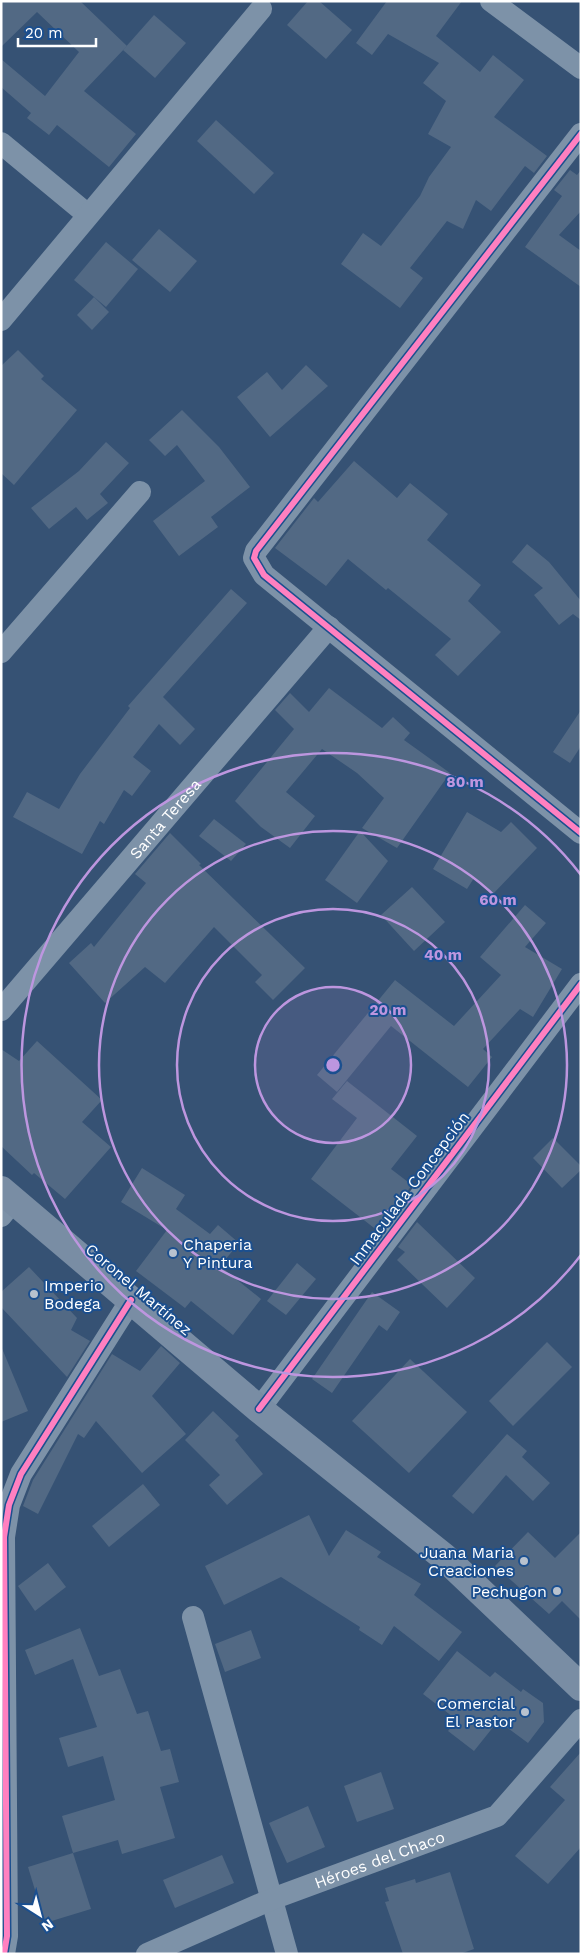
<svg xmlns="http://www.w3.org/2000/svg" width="582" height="1955" font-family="'Work Sans',sans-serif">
	<rect width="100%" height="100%" fill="#365274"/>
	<g fill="#526984">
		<polygon points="1,1 80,1 127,46 84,91 136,134 109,167 57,125 49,135 27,118 31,113 1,87 1,59 45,96 79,52 37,12 1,47"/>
		<polygon points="308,1 319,1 352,30 326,59 287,25"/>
		<polygon points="387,1 462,1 436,36 480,72 493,55 524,80 494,117 547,156 534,173 525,166 491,211 476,200 463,229 447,221 410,268 423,278 400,308 341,264 363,233 381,246 420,196 429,177 451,147 428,134 446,101 423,83 439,63 388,34 372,55 356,43"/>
		<polygon points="154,15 186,43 155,78 123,50"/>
		<polygon points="216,120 274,173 254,194 197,141"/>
		<polygon points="570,170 577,175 581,170 581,211 559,235 581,251 581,287 525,247 562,196 554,190"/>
		<polygon points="159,229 197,261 170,292 132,260"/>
		<polygon points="106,242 138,269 106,307 74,280"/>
		<polygon points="94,297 109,312 92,330 77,315"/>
		<polygon points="18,350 44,376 41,379 77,410 14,485 1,473 1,366"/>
		<polygon points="306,365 328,386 270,437 237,397 267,372 282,390"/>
		<polygon points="182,410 219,447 250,487 211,517 218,527 179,556 153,521 205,481 177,445 165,456 149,440"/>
		<polygon points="106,442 129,463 100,494 108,503 87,520 76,507 49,529 31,508 79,471"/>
		<polygon points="354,461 397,498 410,483 448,514 427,540 481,585 468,601 501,632 458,676 435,655 451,639 388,588 386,590 348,559 326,586 275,548 314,498 318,502"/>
		<polygon points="527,544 549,562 581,601 581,620 573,614 559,625 534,595 543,588 512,562"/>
		<polygon points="231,589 247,603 163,697 195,729 180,745 159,724 133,757 151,771 132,796 124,790 104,824 100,821 82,854 13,817 27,792 59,809 80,774 130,708 128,706"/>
		<polygon points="329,688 382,728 393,717 410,733 404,740 450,773 397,848 362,828 384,798 357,773 322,749 286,792 315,816 290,848 261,827 235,801 294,729 275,710 290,693 309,712"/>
		<polygon points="581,710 581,746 570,763 553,752"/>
		<polygon points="467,812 501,832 511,822 537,848 492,895 474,878 467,889 433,869"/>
		<polygon points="214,819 246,844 231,861 199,836"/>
		<polygon points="360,831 388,861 357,903 325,880"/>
		<polygon points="170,833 201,864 199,865 305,968 273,1000 255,982 262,975 214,927 165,983 145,967 105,1003 69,963 91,943 94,947 146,883 135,874"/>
		<polygon points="412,887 445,922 414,951 381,915"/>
		<polygon points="525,905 546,923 525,947 562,969 533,1017 520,1009 483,1049 492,1057 468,1087 391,1026 337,1092 317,1075 395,980 454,1026 501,975 480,957"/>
		<polygon points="37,1041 102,1100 82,1122 111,1147 65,1199 34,1173 32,1175 1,1146 1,1049 19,1061"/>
		<polygon points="347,1081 417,1136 391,1169 412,1185 378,1231 311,1179 357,1118 332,1099"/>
		<polygon points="553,1138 581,1166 581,1170 562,1188 533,1158"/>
		<polygon points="142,1168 185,1195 176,1209 210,1234 218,1225 239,1243 220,1266 261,1299 233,1335 191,1301 185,1308 136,1271 167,1230 121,1202"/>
		<polygon points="417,1222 475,1278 447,1308 397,1260 405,1252 398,1247"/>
		<polygon points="297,1263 316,1279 286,1315 267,1301"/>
		<polygon points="29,1267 77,1318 71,1330 90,1341 67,1377 1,1307 1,1292"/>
		<polygon points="372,1292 400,1312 387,1331 379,1325 332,1393 312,1379"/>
		<polygon points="547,1342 572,1367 513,1426 489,1401"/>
		<polygon points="1,1346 28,1411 1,1422"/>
		<polygon points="161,1346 180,1363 152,1396 186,1434 142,1473 96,1421 84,1438 78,1434 38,1514 23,1506 33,1480 112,1354 140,1371"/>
		<polygon points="410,1359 467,1412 409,1473 352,1421"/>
		<polygon points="213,1411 239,1436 235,1440 263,1474 227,1505 209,1485 220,1475 185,1440"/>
		<polygon points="507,1434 527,1451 522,1457 550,1483 533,1501 506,1475 473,1514 452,1496"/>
		<polygon points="143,1484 160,1505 109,1547 92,1526"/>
		<polygon points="309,1515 329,1556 346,1530 381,1552 377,1557 421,1584 414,1595 462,1632 439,1661 394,1626 382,1645 359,1630 360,1627 281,1577 224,1605 205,1566"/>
		<polygon points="528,1532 555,1558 581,1532 581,1620 562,1601 549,1614 495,1566"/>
		<polygon points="48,1563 66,1587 35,1611 18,1586"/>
		<polygon points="80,1628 99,1676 120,1669 137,1714 148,1711 161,1751 170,1749 179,1782 160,1787 175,1838 122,1854 118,1840 73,1853 62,1816 115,1800 103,1756 68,1767 59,1738 97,1727 73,1659 35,1675 25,1650"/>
		<polygon points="251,1630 261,1658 225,1672 215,1644"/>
		<polygon points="457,1651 490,1677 495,1672 521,1692 523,1689 543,1703 544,1722 528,1743 498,1721 474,1751 448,1731 457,1720 423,1694"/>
		<polygon points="581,1752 581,1847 548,1884 515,1856 565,1800 550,1787"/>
		<polygon points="381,1772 394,1809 357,1822 344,1786"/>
		<polygon points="308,1806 325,1847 287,1863 269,1823"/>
		<polygon points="73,1853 91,1909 45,1923 28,1867"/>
		<polygon points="222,1855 234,1883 175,1908 163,1880"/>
		<polygon points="450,1872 474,1949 460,1954 403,1954 385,1902 389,1901 385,1888 415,1879 416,1883"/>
	</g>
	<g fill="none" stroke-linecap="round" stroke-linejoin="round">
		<g stroke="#7d92a8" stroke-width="22">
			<polyline points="491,1 581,68"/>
			<polyline points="581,134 256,551 254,558 264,575 581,833"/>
			<polyline points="1,143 88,215"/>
			<polyline points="1,320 261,9"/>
			<polyline points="1,652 140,492"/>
			<path id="s1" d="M1,1010L329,627"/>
			<polyline points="1,1216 14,1200"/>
			<polyline points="259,1409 581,984"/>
			<polyline points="193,1617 287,1954"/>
			<polyline points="4,1954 7,1936 4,1537 9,1505 21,1474 131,1300"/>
			<path id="s2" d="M147,1954L272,1899L497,1816L581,1720"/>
		</g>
		<polyline stroke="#798da4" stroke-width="28" points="1,1190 259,1409 444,1557 581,1687"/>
		<defs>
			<g id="cycleway">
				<polyline points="581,134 256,551 254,558 264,575 581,833"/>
				<polyline points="259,1409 581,984"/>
				<polyline points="4,1954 7,1936 4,1537 9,1505 21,1474 131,1300"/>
			</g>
		</defs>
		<use href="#cycleway" stroke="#1b4f8f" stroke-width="9"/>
		<use href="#cycleway" stroke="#ff80c0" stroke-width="6"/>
	</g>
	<circle cx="333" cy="1065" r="78" fill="#bd96df" fill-opacity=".12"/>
	<g fill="none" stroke="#bd96df" stroke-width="2.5">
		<circle cx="333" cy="1065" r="78"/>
		<circle cx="333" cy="1065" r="156"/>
		<circle cx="333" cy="1065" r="234"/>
		<path d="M581 1255A312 312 0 1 1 581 875"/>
	</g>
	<g fill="#b9c2ce" stroke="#1b4f8f" stroke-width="2">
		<circle cx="173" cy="1253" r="5"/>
		<circle cx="34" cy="1294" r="5"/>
		<circle cx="524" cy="1561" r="5"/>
		<circle cx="557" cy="1591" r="5"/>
		<circle cx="525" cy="1712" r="5"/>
	</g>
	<g text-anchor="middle" stroke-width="4" stroke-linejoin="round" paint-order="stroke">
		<g font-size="16" fill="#fff" stroke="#1b4f8f">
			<text dy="6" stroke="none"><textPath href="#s1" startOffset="252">Santa Teresa</textPath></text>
			<text transform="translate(409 1188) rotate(-53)" y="6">Inmaculada Concepción</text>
			<text transform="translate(139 1289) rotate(40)" y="6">Coronel Martínez</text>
			<text dy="6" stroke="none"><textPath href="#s2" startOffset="251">Héroes del Chaco</textPath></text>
		</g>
		<g font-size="16" fill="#fff" stroke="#1b4f8f" text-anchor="end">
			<text x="183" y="1250" text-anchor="start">Chaperia<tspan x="183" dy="18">Y Pintura</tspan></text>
			<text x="44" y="1291" text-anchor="start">Imperio<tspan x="44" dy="18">Bodega</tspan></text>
			<text x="514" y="1558">Juana Maria<tspan x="514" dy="18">Creaciones</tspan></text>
			<text x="547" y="1597">Pechugon</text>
			<text x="515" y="1709">Comercial<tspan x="515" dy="18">El Pastor</tspan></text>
		</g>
	</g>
	<circle cx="333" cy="1065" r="8" fill="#bd96df" stroke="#1b4f8f" stroke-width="2.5"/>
	<g font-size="15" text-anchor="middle" font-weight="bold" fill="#bd96df" stroke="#1b4f8f" stroke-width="4" stroke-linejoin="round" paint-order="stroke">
		<text x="465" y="787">80 m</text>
		<text x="498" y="905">60 m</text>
		<text x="443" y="960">40 m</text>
		<text x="388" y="1015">20 m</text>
	</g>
	<rect width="582" height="1955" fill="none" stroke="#ffffff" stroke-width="5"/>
	<g transform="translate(40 1915) rotate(144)" stroke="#1b4f8f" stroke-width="4" paint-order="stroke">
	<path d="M0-4L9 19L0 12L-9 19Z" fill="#ffffff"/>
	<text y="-8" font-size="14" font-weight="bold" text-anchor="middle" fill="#ffffff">N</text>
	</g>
	<path d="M18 38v8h78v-8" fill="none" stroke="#ffffff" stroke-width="2.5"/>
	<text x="25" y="38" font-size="15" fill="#ffffff" stroke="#1b4f8f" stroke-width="4" paint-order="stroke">20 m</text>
</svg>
